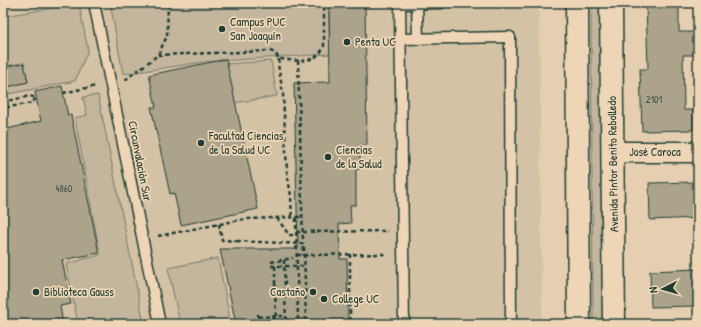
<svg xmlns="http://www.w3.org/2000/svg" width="701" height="327" font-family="'Patrick Hand',sans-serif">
	<rect width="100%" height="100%" fill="#e5cfb0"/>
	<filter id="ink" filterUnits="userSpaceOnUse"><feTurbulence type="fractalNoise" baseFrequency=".025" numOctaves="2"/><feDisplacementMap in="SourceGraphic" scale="8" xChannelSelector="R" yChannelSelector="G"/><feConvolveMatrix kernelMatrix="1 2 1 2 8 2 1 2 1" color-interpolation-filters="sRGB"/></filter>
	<g filter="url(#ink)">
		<polygon fill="#d4c2a5" points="3,3 539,3 542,324 3,324"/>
		<g fill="#c4b69c" stroke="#727a68">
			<polygon points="110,3 328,3 330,54 204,62 123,74"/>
			<polygon points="591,3 601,3 604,324 593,324"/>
			<polygon points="79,4 88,50 75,81 3,95 3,88 28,82 24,63 3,67 3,16"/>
			<polygon points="271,61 277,96 235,103 226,64"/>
			<polygon points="98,95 144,324 78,324 66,264 100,255 75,118 87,115 83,97"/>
			<polygon points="218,258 231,324 180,324 168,268"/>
		</g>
		<g fill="#aba48b" stroke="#1f3d34">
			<polygon points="329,3 365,3 367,145 360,145 360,169 356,169 356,205 350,205 351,223 339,224 340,259 347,259 348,324 236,324 220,249 298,249 294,83 330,82"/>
			<polygon points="646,3 679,3 679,32 697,32 697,55 683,55 684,110 693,110 693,130 642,131 640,69 648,69"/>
			<polygon points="226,59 258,209 181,225 174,193 170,194 151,107 156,107 149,75"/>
			<polygon points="24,63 28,82 3,88 3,67"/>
			<polygon points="62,86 68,116 71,115 99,253 62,260 71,304 60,306 63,324 3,324 3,130 41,121 35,92"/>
			<polygon points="698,182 698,218 650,220 649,183"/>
			<polygon points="698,269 698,306 651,307 650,271"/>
		</g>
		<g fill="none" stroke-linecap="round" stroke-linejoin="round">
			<defs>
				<g id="service">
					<polyline points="94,3 160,324"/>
					<polyline points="417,3 418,39"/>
					<polyline points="400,39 510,37 511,324"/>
					<polyline points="404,324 400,4 441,3"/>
				</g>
				<polyline id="minor" points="613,152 698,152"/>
				<g id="tertiary">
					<polyline points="577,3 579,324"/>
					<polyline points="611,3 614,324"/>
				</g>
			</defs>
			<use href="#service" stroke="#1f3d34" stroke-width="13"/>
			<use href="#minor" stroke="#1f3d34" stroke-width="23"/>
			<use href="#tertiary" stroke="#1f3d34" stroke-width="25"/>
			<g stroke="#1f3d34" stroke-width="2.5" stroke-dasharray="4 3" stroke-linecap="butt">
				<path d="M158,55L270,51L275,53L279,59C296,60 316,66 324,46V3"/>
				<polyline points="279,59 278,64 283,94 287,172 291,196 292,218"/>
				<polyline points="298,60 303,242"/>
				<polyline points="125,80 158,55 167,36 168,3"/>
				<polyline points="63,93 96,86"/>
				<polyline points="3,102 30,96 36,98 32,103 3,108"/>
				<polyline points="277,218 289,235 297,235"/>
				<polyline points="296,218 298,324"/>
				<polyline points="219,224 222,240 237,241"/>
				<polyline points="296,232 388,231"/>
				<polyline points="158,236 245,219 302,217"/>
				<polyline points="303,247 303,255"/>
				<polyline points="350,254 350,324"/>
				<polyline points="297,255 388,254"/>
				<polyline points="284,260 286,324"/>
				<polyline points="271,262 293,258"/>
				<polyline points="275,266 275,284"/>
				<polyline points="258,314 258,324"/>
				<polyline points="274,316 274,324"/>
				<polyline points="258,317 286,316"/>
				<polyline points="276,323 276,324"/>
			</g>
			<use href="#service" stroke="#edd5b5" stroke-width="10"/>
			<use href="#minor" stroke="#edd5b5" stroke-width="20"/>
			<use href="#tertiary" stroke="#edd5b5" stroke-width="22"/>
			<g stroke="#1f3d34" stroke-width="2.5" stroke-dasharray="4 3" stroke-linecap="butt">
				<polyline points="237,241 304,244 306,324"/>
				<polyline points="271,266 305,266"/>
				<polyline points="275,284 276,323"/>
			</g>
		</g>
	</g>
	<g fill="#1f3d34" stroke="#edd5b5" stroke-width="1.5">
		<circle cx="222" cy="29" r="4"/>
		<circle cx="347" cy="42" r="4"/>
		<circle cx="201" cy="143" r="4"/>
		<circle cx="328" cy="157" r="4"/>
		<circle cx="36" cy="292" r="4"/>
		<circle cx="313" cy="292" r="4"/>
		<circle cx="324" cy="299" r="4"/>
	</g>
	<g text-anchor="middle" stroke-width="3.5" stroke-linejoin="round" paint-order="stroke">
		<g font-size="10" fill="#42574a">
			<text x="654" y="103">2101</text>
			<text x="64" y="192">4860</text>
		</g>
		<g font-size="12" fill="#1f3d34" stroke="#edd5b5" text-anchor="start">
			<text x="230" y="26">Campus PUC<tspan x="230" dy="14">San Joaquín</tspan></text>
			<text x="355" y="46">Penta UC</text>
			<text x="209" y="140">Facultad Ciencias<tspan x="209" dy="14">de la Salud UC</tspan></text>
			<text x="336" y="154">Ciencias<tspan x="336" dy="14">de la Salud</tspan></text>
			<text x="44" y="296">Biblioteca Gauss</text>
			<text x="305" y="296" text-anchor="end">Castaño</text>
			<text x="332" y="303">College UC</text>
		</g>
		<g font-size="12" fill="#1f3d34" stroke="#edd5b5">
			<text x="655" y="156">José Caroca</text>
			<text transform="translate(140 161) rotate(79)" y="4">Circunvalación Sur</text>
			<text transform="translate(613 164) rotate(-91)" y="4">Avenida Pintor Benito Rebolledo</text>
		</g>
	</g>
	<rect width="701" height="327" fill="none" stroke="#edd5b5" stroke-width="16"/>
	<rect x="8" y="8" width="685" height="311" fill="none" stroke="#1f3d34" stroke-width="1.5" filter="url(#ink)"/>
	<g transform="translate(663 289) rotate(264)" stroke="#edd5b5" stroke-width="3" paint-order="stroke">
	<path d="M0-3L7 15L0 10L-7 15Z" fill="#1f3d34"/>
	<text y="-6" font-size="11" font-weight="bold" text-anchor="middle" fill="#1f3d34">N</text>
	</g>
</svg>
